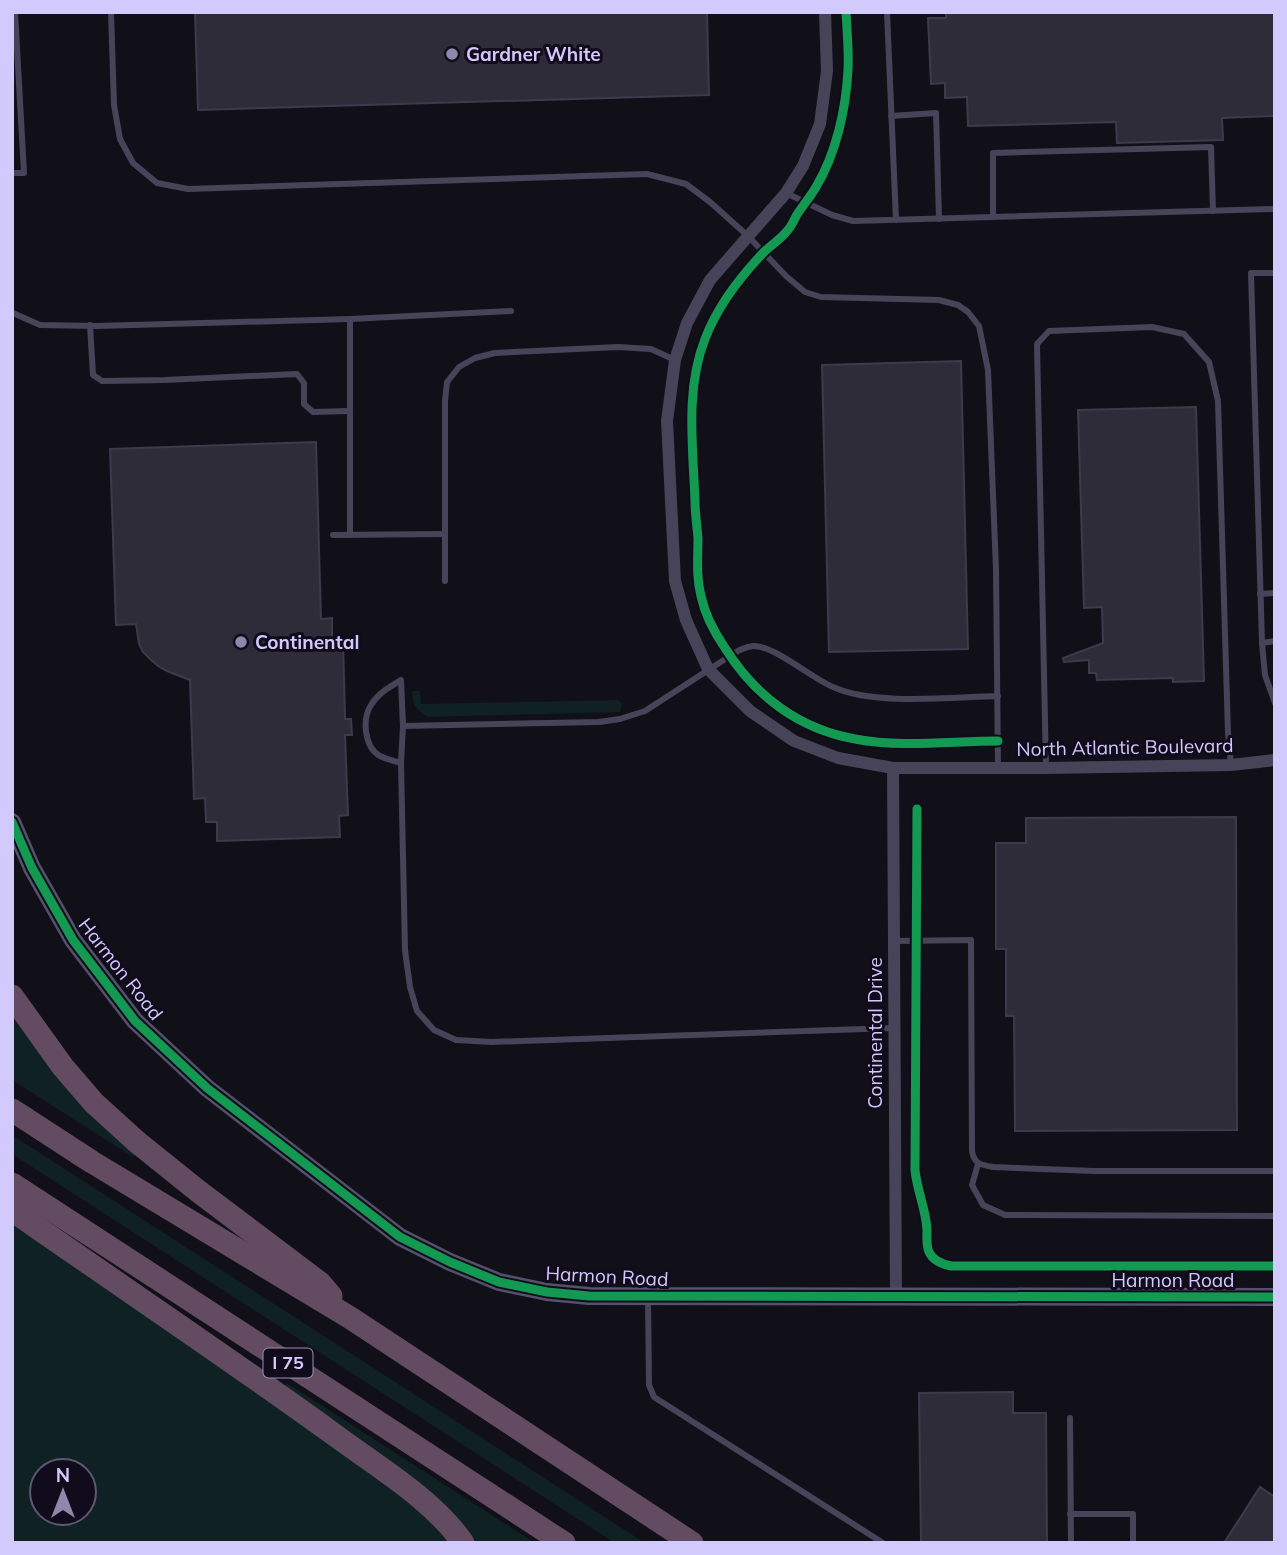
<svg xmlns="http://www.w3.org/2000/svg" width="1287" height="1555" font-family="Mulish,sans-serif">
	<rect width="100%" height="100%" fill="#111018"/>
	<g fill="#0f2122" fill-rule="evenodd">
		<path d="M412,691H420L421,704L619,700L622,705L620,712L428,717C416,711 412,703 412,691Z"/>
		<polygon points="12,1017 50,1067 136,1154 133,1157 12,1080"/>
		<polygon points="12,1135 645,1543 615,1543 12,1154"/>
		<path d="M12,1223L399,1492L419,1509L450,1543H12ZM42,1471H84V1513H42Z"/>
		<path d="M287,1383L535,1543H477C447,1502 410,1474 369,1445C341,1425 313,1406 285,1386Z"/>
	</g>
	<g fill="#2f2c3a" stroke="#3e3a4c" stroke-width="2">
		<polygon points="195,12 707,12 709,95 198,110"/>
		<polygon points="946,12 1275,12 1275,116 1222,118 1223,140 1117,143 1116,122 968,126 967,97 945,98 945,83 931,84 928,18 946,18"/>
		<polygon points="961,361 968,649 829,652 822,365"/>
		<polygon points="1196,407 1204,681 1173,682 1173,678 1097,680 1096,673 1089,673 1089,660 1064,662 1063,658 1103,643 1102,607 1084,608 1078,410"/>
		<polygon points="316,442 321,619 332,618 332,639 343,639 345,719 351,719 352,735 345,735 348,815 339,816 340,837 217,841 217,822 206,822 205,798 194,799 190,680 167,671 158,666 150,659 143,652 139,644 136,624 116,625 110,449"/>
		<polygon points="1236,817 1237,1130 1015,1131 1014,1016 1006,1016 1006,949 996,949 996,843 1026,843 1026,818"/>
		<polygon points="1013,1392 1013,1413 1046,1413 1047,1543 921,1543 919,1393"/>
		<polygon points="1260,1487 1275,1497 1275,1543 1224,1543"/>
	</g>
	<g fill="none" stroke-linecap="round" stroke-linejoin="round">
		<g stroke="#474459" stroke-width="6">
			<polyline points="111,12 114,105 120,139 133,163 157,183 188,189 647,174 686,184 710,202 748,236 786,276 805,292 821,297 939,300 958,305 968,312 979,326 988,370 996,569 998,768"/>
			<polyline points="887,12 896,220"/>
			<polyline points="891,116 936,113 939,219"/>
			<polyline points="12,173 24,173 15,12"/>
			<polyline points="786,193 832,215 853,221 1275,209"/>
			<polyline points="993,217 993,153 1211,147 1213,211"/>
			<polyline points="1275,273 1251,273 1262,643 1265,675 1275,703"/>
			<polyline points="13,313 40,325 97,326 350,319 511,311"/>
			<polyline points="350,319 350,535"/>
			<polyline points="90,325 93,375 102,381 165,380 297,374 304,383 304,404 313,412 350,411"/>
			<polyline points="333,535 445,534"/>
			<polyline points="445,581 445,401 447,382 459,367 475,358 495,353 618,347 651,349 675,360"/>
			<polyline points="1260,594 1275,593"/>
			<polyline points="1262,643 1275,641"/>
			<path d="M403,726L599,722L620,719L645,711L733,654C739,650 745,647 753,646C774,645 811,678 833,687C875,706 951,697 998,696"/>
			<path d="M401,763C394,761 386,759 380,756C364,747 362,719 371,705C378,693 390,687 401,680L403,726L401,763L405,950L410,987L417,1011L434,1030L456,1040L492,1042L894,1028"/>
			<polyline points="1046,768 1037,344 1049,331 1152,327 1184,334 1209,362 1218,401 1228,733 1231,765"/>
			<path d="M894,941L971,940L972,1151C974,1164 981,1165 993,1167L1094,1171H1275"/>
			<polyline points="978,1164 972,1185 983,1205 1005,1215 1275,1216"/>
			<polyline points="648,1297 649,1385 654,1397 883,1543"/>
			<polyline points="1070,1418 1071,1543"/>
			<polyline points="1070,1514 1133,1514 1133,1543"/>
		</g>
		<g stroke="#474459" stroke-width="12">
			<polyline points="825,12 827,71 820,124 803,166 786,193 710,280 687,323 675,360 667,421 675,581 686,620 708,669 750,711 794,741 838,758 893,768 1046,768 1231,765 1275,760"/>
			<polyline points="893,768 896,1297"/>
		</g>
		<polyline stroke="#53516c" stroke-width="18" points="12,822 32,868 73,940 135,1021 207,1088 400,1237 450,1262 499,1282 547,1292 589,1296 1275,1297"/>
		<g stroke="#634c61" stroke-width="23">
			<polyline points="12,996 63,1067 94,1103 137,1142 198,1191 320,1283 331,1296"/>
			<polyline points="12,1110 92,1162 349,1317 692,1543"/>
			<polyline points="12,1184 564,1543"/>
			<path d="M12,1210C119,1285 227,1357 332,1433C375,1465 433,1499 463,1543"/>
		</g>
		<defs>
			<g id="cycleway">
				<path d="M846,12C847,31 849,51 848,70C846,109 836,154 816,187C811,196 804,204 798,213C794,219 792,226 787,231C781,239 771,245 764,252C739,278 718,305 705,339C685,390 693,447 695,501C695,514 697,526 698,538C698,558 696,576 701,596C705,615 714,632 725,648C755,696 799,729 855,739C902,748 951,741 998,741"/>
				<path d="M917,809L915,1170C917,1191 926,1209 927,1230C927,1237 926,1245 929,1252C933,1261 942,1264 951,1266H1275"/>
				<polyline points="12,822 32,868 73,940 135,1021 207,1088 400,1237 450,1262 499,1282 547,1292 589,1296 1275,1297"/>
			</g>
		</defs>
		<use href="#cycleway" stroke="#100c1b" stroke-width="13"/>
		<use href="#cycleway" stroke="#139951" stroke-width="9"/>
	</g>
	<g fill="#8e88ac" stroke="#100c1b" stroke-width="2.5">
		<circle cx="452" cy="54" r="7"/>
		<circle cx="241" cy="642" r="7"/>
	</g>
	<g text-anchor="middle" stroke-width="6" stroke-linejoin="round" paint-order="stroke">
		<rect fill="#100c1b" stroke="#9890b8" stroke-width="2" x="263.5" y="1348.5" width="49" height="29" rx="5"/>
		<g font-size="18" font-weight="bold" fill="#d2c9fc">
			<text x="288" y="1369">I 75</text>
		</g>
		<g font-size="19" font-weight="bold" fill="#d2c9fc" stroke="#100c1b" text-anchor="start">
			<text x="466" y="61">Gardner White</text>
			<text x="255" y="649">Continental</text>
		</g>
		<g font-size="19" fill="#d2c9fc" stroke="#100c1b">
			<text transform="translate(1125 747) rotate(-1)" y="7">North Atlantic Boulevard</text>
			<text transform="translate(121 969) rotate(52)" y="7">Harmon Road</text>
			<text transform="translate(875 1033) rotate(-90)" y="7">Continental Drive</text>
			<text transform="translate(607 1276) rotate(3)" y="7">Harmon Road</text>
			<text x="1173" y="1287">Harmon Road</text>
		</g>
	</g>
	<rect width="1287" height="1555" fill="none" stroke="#d2c9fc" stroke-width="28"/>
	<g transform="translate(63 1492)"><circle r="33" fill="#100c1b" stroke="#5e5875" stroke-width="2"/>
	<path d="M0-5L12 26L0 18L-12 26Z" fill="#8e88ac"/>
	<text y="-10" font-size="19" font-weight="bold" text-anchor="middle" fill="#d2c9fc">N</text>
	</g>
</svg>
